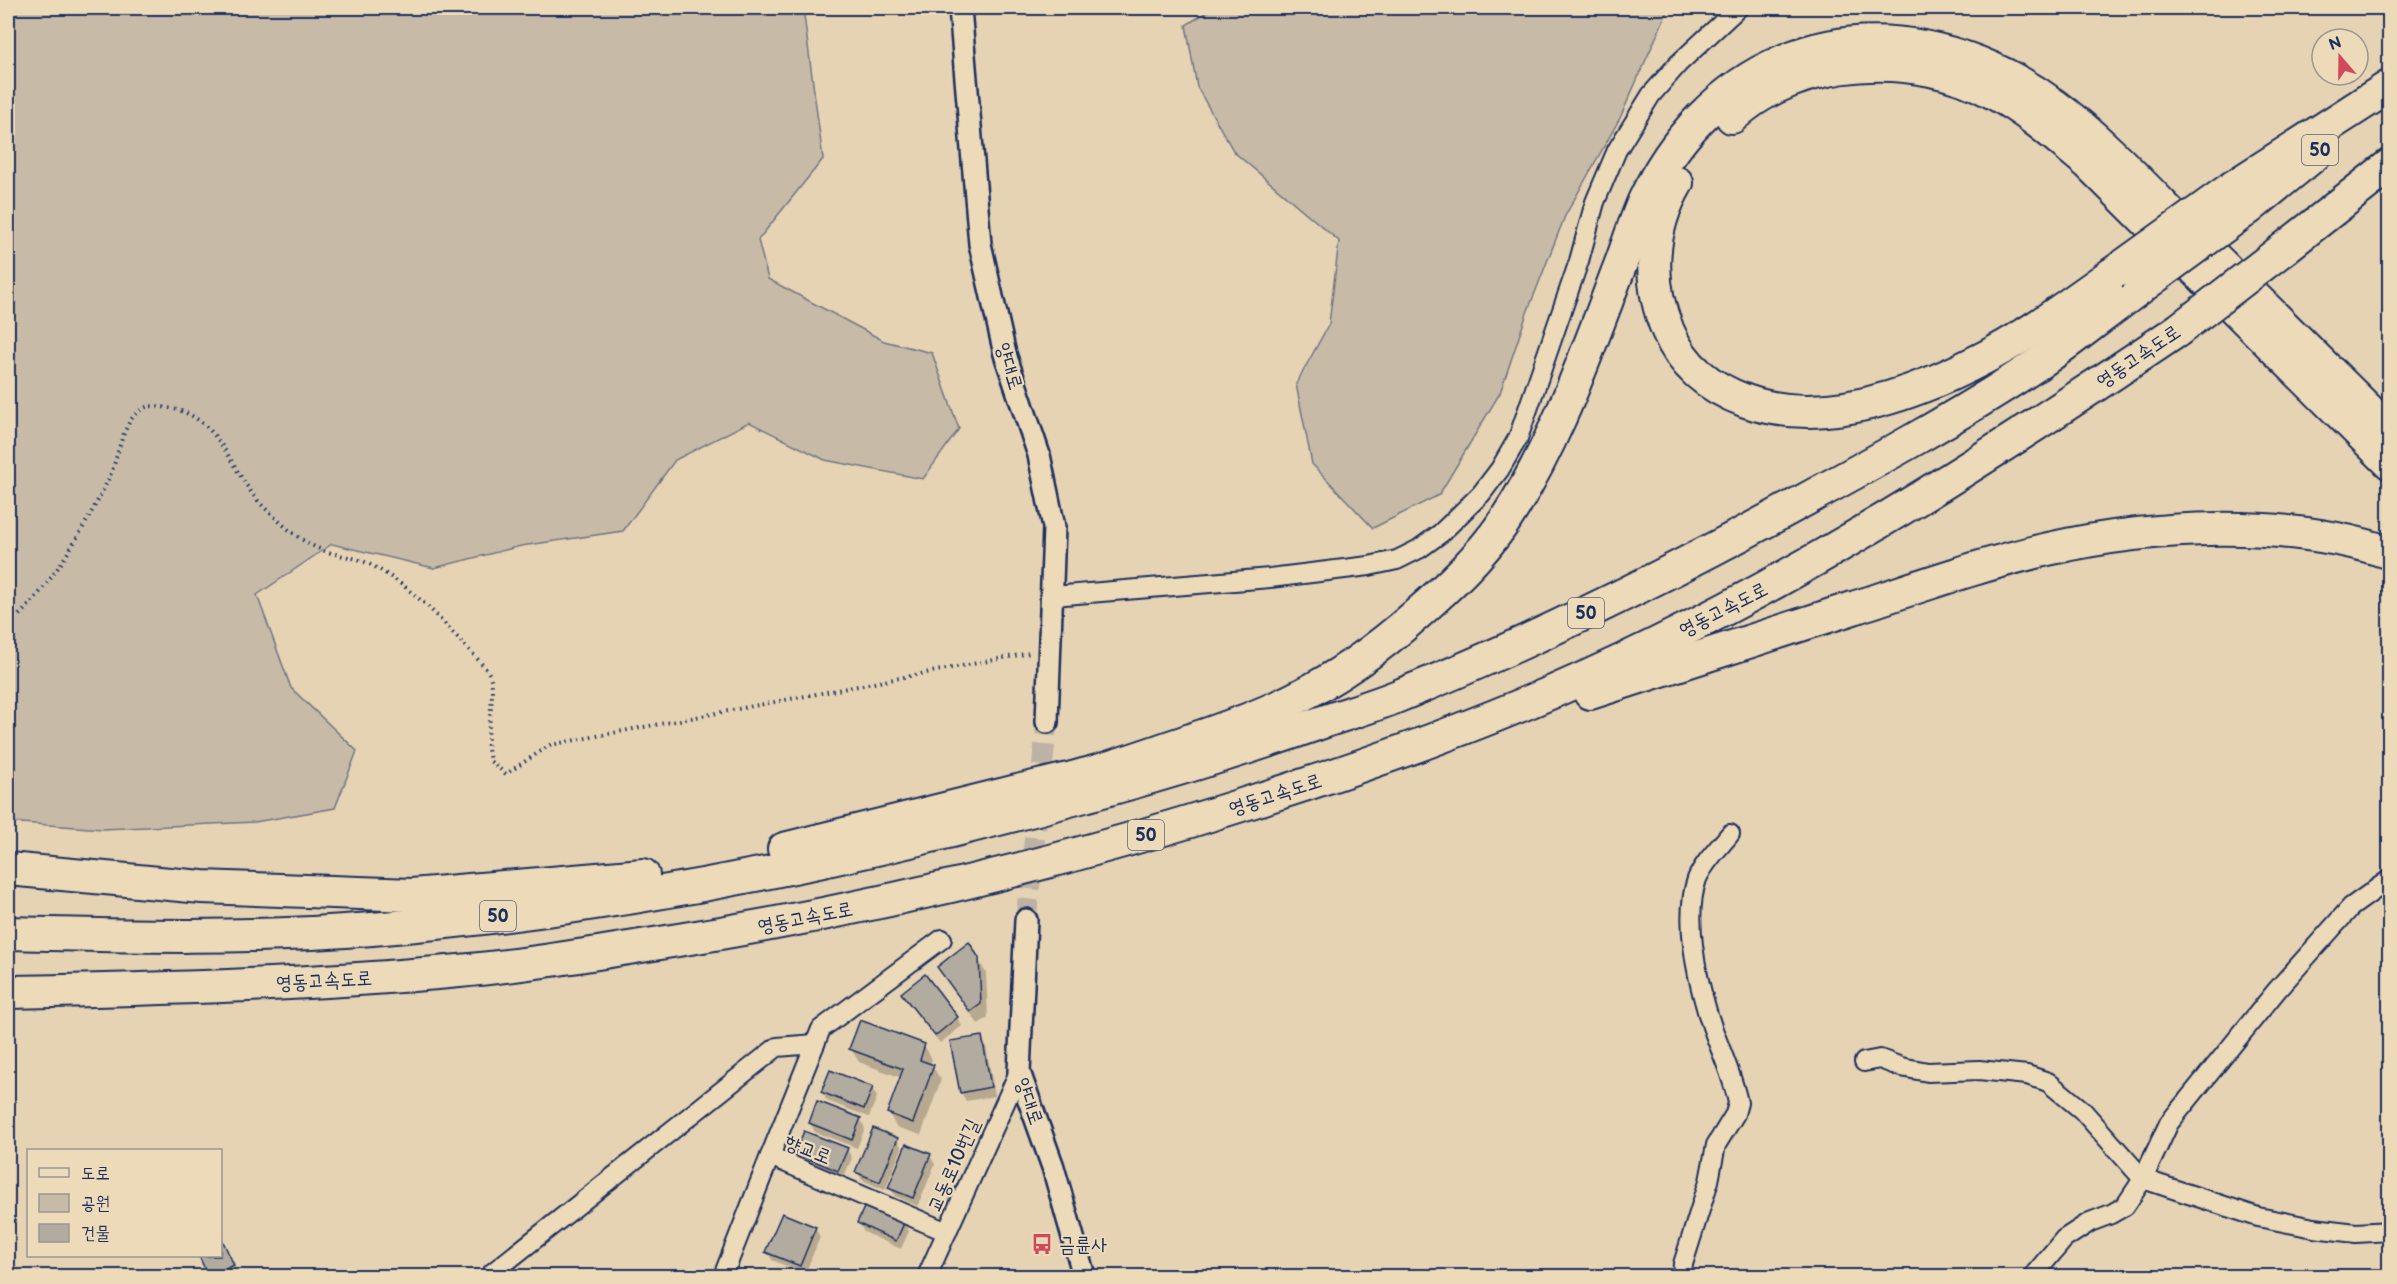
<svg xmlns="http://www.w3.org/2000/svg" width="2397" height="1284" font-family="'Balsamiq Sans','Poor Story',sans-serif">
	<rect width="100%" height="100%" fill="#e5d3b4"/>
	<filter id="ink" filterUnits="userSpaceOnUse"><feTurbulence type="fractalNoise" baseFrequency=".0167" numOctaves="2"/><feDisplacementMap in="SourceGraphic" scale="12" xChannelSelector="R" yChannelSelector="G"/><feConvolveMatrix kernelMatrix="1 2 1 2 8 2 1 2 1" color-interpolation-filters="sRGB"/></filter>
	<g filter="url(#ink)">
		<g fill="#c7bba8" stroke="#717583" stroke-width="1.5">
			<polygon points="8,8 803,8 823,159 758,240 768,279 884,341 932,353 959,429 923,479 825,460 749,422 675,460 623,531 521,546 434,568 332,544 257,595 291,688 357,751 335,808 255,822 103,829 8,822"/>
			<polygon points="1213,8 1669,8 1620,118 1565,216 1527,313 1500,393 1439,495 1373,528 1312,464 1296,384 1329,324 1339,241 1234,152 1197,87 1186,25"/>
		</g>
		<g fill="#0003">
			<polygon points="978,959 986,973 988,1018 978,1024 939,968"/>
			<polygon points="908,1002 957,1017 962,1026 940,1043"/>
			<polygon points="981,1037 986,1046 995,1096 966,1101 961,1092"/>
			<polygon points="924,1045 932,1059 930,1065 933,1067 941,1080 921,1135 896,1127 889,1113 902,1078 859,1062 851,1049"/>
			<polygon points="872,1088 877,1097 869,1117 827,1101 822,1092"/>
			<polygon points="860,1119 865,1128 857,1148 815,1132 810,1123"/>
			<polygon points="897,1139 902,1148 885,1190 862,1180 857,1171"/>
			<polygon points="847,1149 852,1158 843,1179 802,1162 797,1153"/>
			<polygon points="930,1156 935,1164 918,1206 895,1196 890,1188"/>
			<polygon points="904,1222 909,1231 901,1249 864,1232 859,1223"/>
			<polygon points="815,1228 820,1237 805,1274 772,1260 767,1251"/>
			<polygon points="225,1246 237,1274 231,1276 210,1276 200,1256 220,1256"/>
		</g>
		<g fill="#b2ab9f" stroke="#1b2f5e" stroke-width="1.5">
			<polygon points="969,942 979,958 981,1004 970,1012 937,967"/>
			<polygon points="925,974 958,1017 935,1036 901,993"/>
			<polygon points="860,1020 925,1044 920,1060 934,1065 913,1123 887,1113 903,1069 849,1049"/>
			<polygon points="982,1036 991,1087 960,1093 950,1041"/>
			<polygon points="830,1070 873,1087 864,1109 821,1092"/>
			<polygon points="817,1101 861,1118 852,1140 809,1123"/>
			<polygon points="873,1128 898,1138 880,1182 855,1172"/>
			<polygon points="804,1131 848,1148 838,1171 795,1153"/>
			<polygon points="906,1144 931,1154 913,1198 888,1188"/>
			<polygon points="866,1203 905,1221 896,1241 857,1223"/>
			<polygon points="782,1213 816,1227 800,1266 765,1252"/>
			<polygon points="220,1235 234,1265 208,1276 199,1256 220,1256"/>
		</g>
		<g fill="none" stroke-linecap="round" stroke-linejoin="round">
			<polyline stroke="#bdb2a3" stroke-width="21" stroke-dasharray="21 10" stroke-linecap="butt" points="1026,920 1047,722"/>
			<defs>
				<g id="minor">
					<polyline points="1053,596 1270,578 1369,566 1397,560 1419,549 1441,533 1481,494 1500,469 1518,438 1579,261 1595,202 1617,150 1651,95 1678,64 1738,8"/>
					<polyline points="1864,1062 1880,1059 1901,1067 1928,1072 1979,1070 2027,1075 2048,1082 2082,1110 2143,1179 2258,1217 2314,1228 2356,1233 2390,1231"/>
					<polyline points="770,1156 821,1029 942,939"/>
					<polyline points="494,1276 492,1273 777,1047 815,1044"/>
					<polyline points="723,1276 770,1156 947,1232"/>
					<polyline points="927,1276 1019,1072"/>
					<path d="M1682,1276L1683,1264L1709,1181L1716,1145L1735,1114L1738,1103C1732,1071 1716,1043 1707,1011C1696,974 1684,916 1697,879C1704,862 1719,848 1730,834"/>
					<polyline points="2033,1276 2064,1239 2090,1222 2111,1214 2125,1206 2143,1179 2169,1123 2277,990 2351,907 2390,879"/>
				</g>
				<g id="tertiary">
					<polyline points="960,8 980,244 1005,354 1039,455 1054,527 1047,722"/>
					<polyline points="1026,920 1019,1072 1053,1167 1084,1276"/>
				</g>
				<g id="motorway">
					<path d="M1732,117C1798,55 1917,50 1994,93C2029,112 2059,139 2089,164L2390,463"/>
					<path d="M1677,183C1650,229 1647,282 1668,331C1683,367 1710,388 1746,401C1823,428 1913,395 1982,359C2028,336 2070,303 2112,274"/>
					<polyline points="2233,187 2390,86"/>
					<polyline points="2249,208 2323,148"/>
					<polyline points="2286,247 2390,165"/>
					<path d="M1590,693C1678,665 1765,636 1853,608C1918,587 1982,564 2048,549C2153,525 2287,518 2390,553"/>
					<path d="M784,849C857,831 929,813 1001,795C1032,787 1064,781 1094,772C1125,763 1155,752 1185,742C1222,729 1259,717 1294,699C1337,678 1380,647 1416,615C1448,587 1480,557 1504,522C1555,445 1585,357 1618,271C1627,248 1634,224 1644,201C1672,140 1721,87 1783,61C1874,22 1976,48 2054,105C2105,142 2155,199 2201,244C2264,306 2327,369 2390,431"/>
					<polyline points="8,869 202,887 412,895 643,875"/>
					<path d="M8,933C129,936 251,939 372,929C611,910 847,862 1077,798C1158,776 1238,752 1317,724C1345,714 1375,706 1403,694C1540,639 1673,572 1803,501C1880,459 1957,417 2030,369C2068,344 2103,315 2140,288"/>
					<path d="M8,992C158,989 309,985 459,971C528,965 597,953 666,942C864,911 1060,864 1251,802C1343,773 1435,741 1524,704C1756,608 1969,471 2177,331"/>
				</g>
			</defs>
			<use href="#minor" stroke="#1b2f5e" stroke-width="22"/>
			<use href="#tertiary" stroke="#1b2f5e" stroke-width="26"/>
			<use href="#motorway" stroke="#1b2f5e" stroke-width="36"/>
			<g stroke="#1b2f5e" stroke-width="4" stroke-dasharray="1.5 4.5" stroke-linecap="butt">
				<path d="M8,616L17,617C51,587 89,520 109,478C119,457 121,422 142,409C150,404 160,407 168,408C223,416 230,475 265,508C281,523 299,541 320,549C335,556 353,556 367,563C407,583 435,612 464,645C472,653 481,662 488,672C497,684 488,723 488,739C487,746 489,754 490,761L506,774L550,745L1030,653"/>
				<polyline points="225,1275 226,1276"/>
			</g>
			<use href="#minor" stroke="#eddab8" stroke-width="18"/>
			<use href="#tertiary" stroke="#eddab8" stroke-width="21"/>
			<use href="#motorway" stroke="#eddab8" stroke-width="32"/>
			<defs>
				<g id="motorway-bridge">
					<polyline points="2112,274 2233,187"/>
					<polyline points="2140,288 2249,208"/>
					<polyline points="2177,331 2286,247"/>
				</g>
			</defs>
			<use href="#motorway-bridge" stroke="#1b2f5e" stroke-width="36" stroke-linecap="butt"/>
			<use href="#motorway-bridge" stroke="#eddab8" stroke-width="32"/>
		</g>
	</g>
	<defs>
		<symbol id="bus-bare" viewBox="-9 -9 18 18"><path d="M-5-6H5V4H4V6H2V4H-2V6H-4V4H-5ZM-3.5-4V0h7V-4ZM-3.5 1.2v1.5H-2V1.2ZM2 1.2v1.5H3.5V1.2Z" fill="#d1495b" stroke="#eddab8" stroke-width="2.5" paint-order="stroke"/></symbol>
	</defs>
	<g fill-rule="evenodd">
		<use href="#bus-bare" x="1027" y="1229" width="30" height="30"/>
	</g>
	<g text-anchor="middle" stroke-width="4.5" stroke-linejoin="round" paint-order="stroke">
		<g fill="#eddab8" stroke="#5a6279" stroke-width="1.5">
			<rect x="2302" y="135" width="36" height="30" rx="4.5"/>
			<rect x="1568" y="598" width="36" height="30" rx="4.5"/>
			<rect x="1128" y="820" width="36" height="30" rx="4.5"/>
			<rect x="480" y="901" width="36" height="30" rx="4.5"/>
		</g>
		<g font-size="18" font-weight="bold" fill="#1b2f5e">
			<text x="2320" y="156">50</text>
			<text x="1586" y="619">50</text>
			<text x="1146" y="841">50</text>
			<text x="498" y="922">50</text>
		</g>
		<g font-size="20" fill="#1b2f5e" stroke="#eddab8">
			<text transform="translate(2138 356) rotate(-34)" y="7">영동고속도로</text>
			<text transform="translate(1010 366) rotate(73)" y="7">양대로</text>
			<text transform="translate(1723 609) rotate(-27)" y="7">영동고속도로</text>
			<text transform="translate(1275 794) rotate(-18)" y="7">영동고속도로</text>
			<text transform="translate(805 917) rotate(-11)" y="7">영동고속도로</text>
			<text transform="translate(324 980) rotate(-3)" y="7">영동고속도로</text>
			<text transform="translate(1030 1101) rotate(71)" y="7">양대로</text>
			<text transform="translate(808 1149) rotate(21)" y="7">향교로</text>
			<text transform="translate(953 1165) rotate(-66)" y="7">교동로10번길</text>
		</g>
		<g font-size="20" fill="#1b2f5e" stroke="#eddab8" text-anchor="start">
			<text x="1059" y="1251">금륜사</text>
		</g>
	</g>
	<rect width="2397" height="1284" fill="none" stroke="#eddab8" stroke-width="30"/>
	<rect x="15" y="15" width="2367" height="1254" fill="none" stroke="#1b2f5e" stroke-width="2" filter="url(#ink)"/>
	<rect x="27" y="1149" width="195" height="108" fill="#eddab8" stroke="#999694" stroke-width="1.5"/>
	<rect x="39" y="1168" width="30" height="9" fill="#eddab8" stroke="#999694" stroke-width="1.5"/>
	<text x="81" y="1179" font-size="18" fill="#1b2f5e">도로</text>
	<rect x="39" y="1194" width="30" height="18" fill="#c7bba8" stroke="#999694" stroke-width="1.5"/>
	<text x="81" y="1209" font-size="18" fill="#1b2f5e">공원</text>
	<rect x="39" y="1224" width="30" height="18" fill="#b2ab9f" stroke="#999694" stroke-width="1.5"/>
	<text x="81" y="1239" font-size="18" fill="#1b2f5e">건물</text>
	<g transform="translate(2340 57) rotate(340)"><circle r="28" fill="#eddab8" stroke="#999694" stroke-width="1.5"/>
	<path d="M0-4.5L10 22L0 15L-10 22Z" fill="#d1495b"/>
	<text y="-9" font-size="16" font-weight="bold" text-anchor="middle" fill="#1b2f5e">N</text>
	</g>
</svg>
